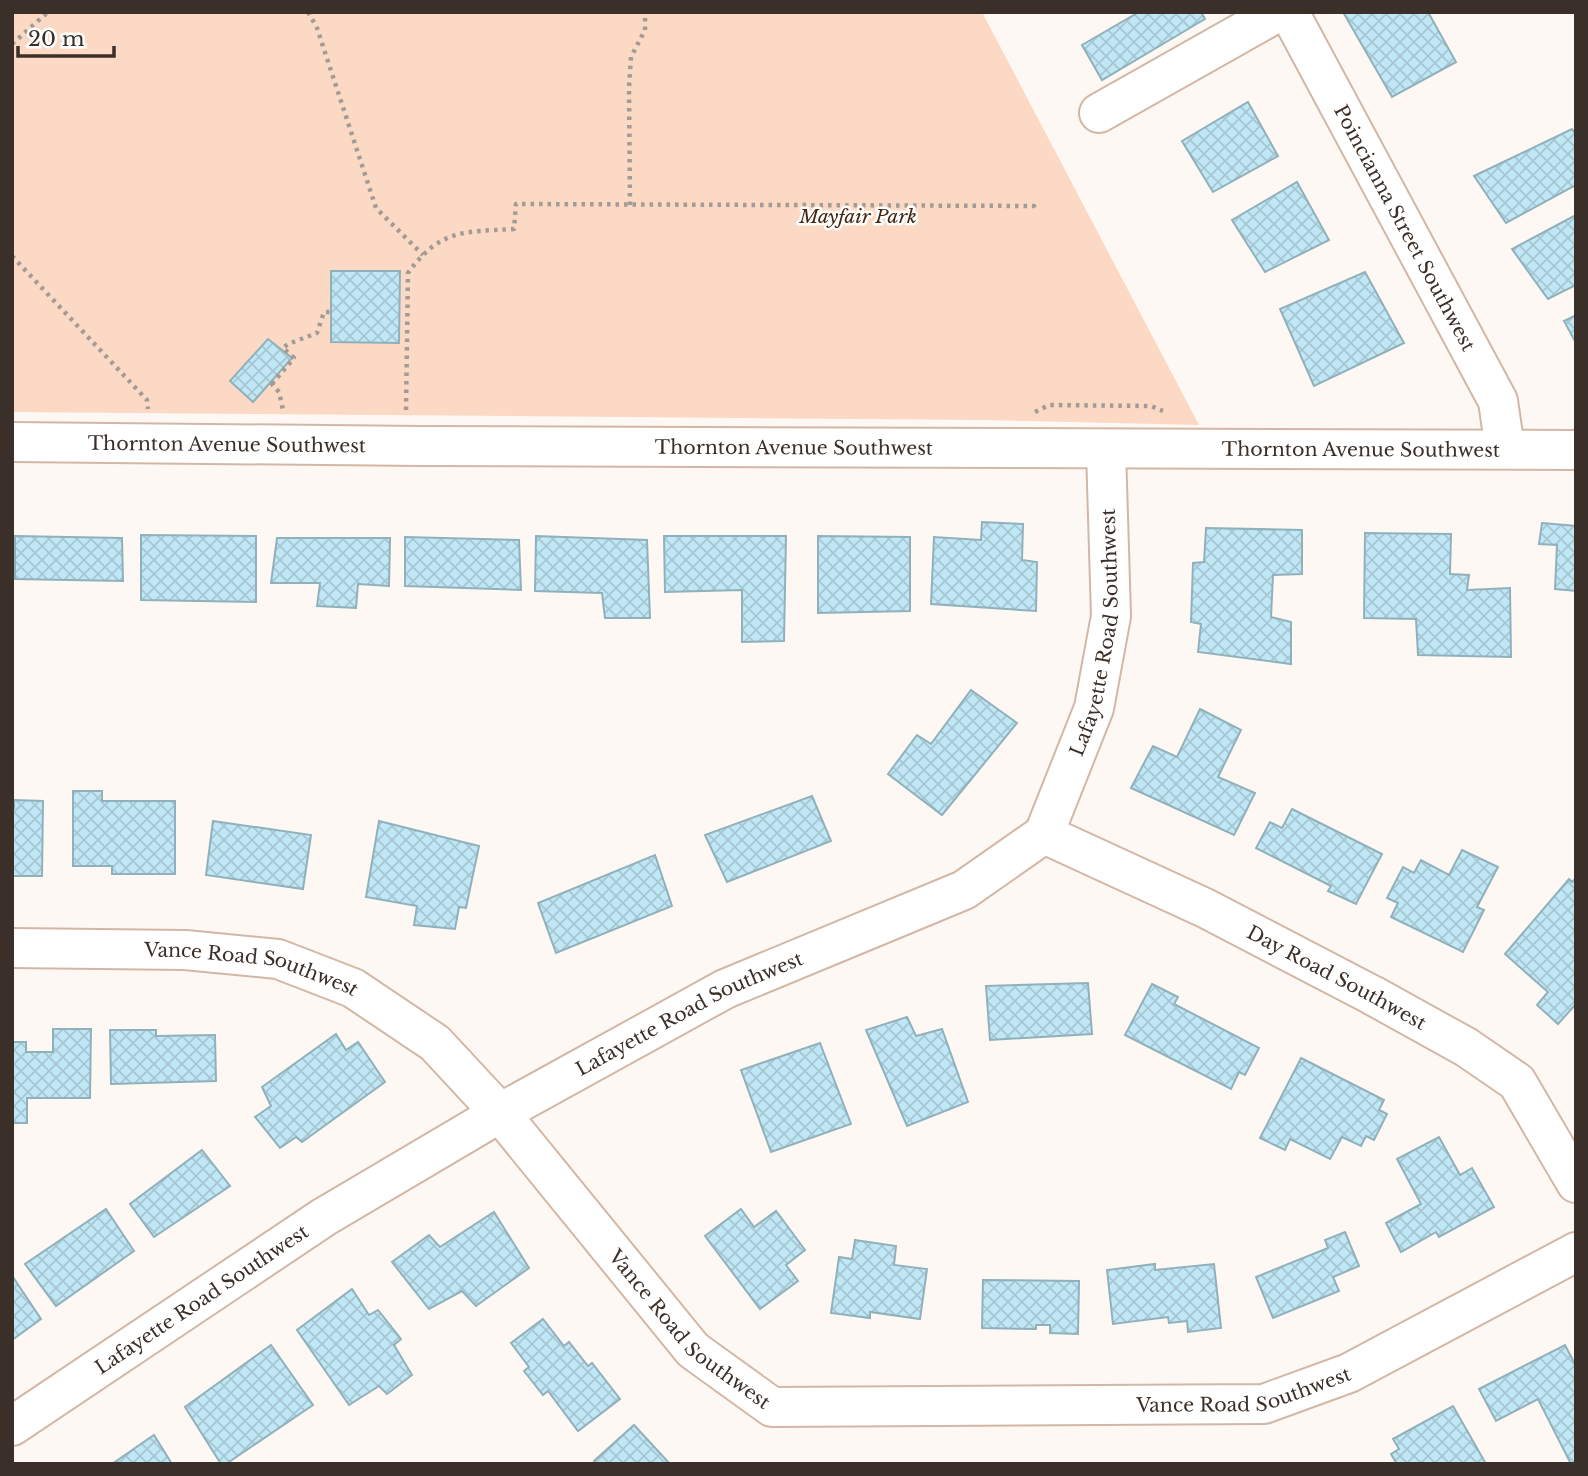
<svg xmlns="http://www.w3.org/2000/svg" width="1588" height="1476" font-family="'Libre Baskerville',serif">
	<defs>
		<pattern id="building-cross-hatch" width="8" height="8" patternUnits="userSpaceOnUse" patternTransform="scale(1.75)"><rect width="8" height="8" fill="#c0e7f5"/><path d="M0 0l8 8M0 8l8-8" fill="none" stroke="#a6c6d2"/></pattern>
	</defs>
	<rect width="100%" height="100%" fill="#fef8f4"/>
	<polygon fill="#fcd9c4" points="12,12 982,12 1199,425 983,420 12,412"/>
	<g fill="url(#building-cross-hatch)" stroke="#90b1bc" stroke-width="2">
		<polygon points="1201,12 1205,19 1102,80 1082,45 1139,12"/>
		<polygon points="1343,12 1428,12 1456,62 1392,97"/>
		<polygon points="1248,102 1278,156 1213,192 1182,141"/>
		<polygon points="1572,129 1576,134 1576,185 1506,223 1474,176"/>
		<polygon points="1297,182 1329,240 1265,272 1232,220"/>
		<polygon points="1576,215 1576,285 1548,299 1512,249"/>
		<polygon points="331,271 400,271 399,343 331,342"/>
		<polygon points="1365,272 1404,343 1314,386 1280,309"/>
		<polygon points="1576,315 1576,343 1564,321"/>
		<polygon points="268,339 292,358 253,402 230,381"/>
		<polygon points="982,522 1023,524 1022,560 1037,562 1036,611 931,604 934,537 981,540"/>
		<polygon points="1542,523 1576,526 1576,591 1555,589 1557,545 1539,544"/>
		<polygon points="1206,528 1302,530 1302,574 1273,575 1271,617 1291,622 1291,664 1198,652 1201,624 1191,622 1193,563 1204,562"/>
		<polygon points="1365,533 1451,534 1450,574 1469,575 1467,590 1510,588 1511,657 1418,655 1416,619 1364,618"/>
		<polygon points="141,535 256,536 256,602 141,600"/>
		<polygon points="15,536 122,538 123,581 15,579"/>
		<polygon points="536,536 647,540 650,618 605,618 602,593 535,591"/>
		<polygon points="664,536 786,536 784,641 742,642 742,590 665,592"/>
		<polygon points="818,536 910,537 910,611 818,613"/>
		<polygon points="405,537 519,540 521,590 405,586"/>
		<polygon points="277,538 390,538 389,586 358,584 356,608 317,606 320,583 271,583"/>
		<polygon points="971,690 1017,723 942,815 888,774 917,735 931,744"/>
		<polygon points="1200,709 1241,730 1218,777 1255,793 1234,835 1131,788 1153,746 1177,757"/>
		<polygon points="73,791 102,791 102,801 175,801 175,874 112,874 112,866 73,866"/>
		<polygon points="812,796 831,841 727,882 705,835"/>
		<polygon points="14,800 43,801 42,876 12,876 12,808 14,808"/>
		<polygon points="1292,809 1382,854 1356,904 1328,891 1331,886 1256,848 1270,822 1282,828"/>
		<polygon points="213,821 311,835 303,889 206,875"/>
		<polygon points="379,821 479,846 466,908 459,907 455,929 414,925 417,906 366,897"/>
		<polygon points="1462,850 1498,867 1477,907 1484,910 1463,952 1391,917 1398,903 1387,898 1403,867 1414,873 1421,860 1449,875"/>
		<polygon points="655,855 672,906 556,953 538,903"/>
		<polygon points="1576,878 1576,1004 1558,1024 1537,1005 1548,992 1505,954 1569,879 1572,882"/>
		<polygon points="1088,983 1092,1034 990,1040 986,986"/>
		<polygon points="1152,984 1178,997 1174,1004 1259,1048 1245,1075 1239,1072 1231,1089 1125,1035"/>
		<polygon points="907,1017 916,1036 942,1029 968,1102 907,1126 866,1030"/>
		<polygon points="53,1029 91,1029 90,1098 27,1098 27,1123 12,1123 12,1042 26,1042 26,1052 53,1052"/>
		<polygon points="110,1030 156,1030 156,1036 215,1035 216,1081 111,1084"/>
		<polygon points="336,1034 346,1050 358,1042 385,1082 302,1142 296,1137 280,1148 255,1117 271,1106 262,1087"/>
		<polygon points="820,1043 851,1124 771,1152 741,1070"/>
		<polygon points="1301,1058 1384,1100 1379,1110 1387,1114 1374,1140 1366,1136 1361,1146 1342,1137 1330,1159 1290,1139 1285,1150 1260,1138"/>
		<polygon points="1439,1137 1460,1175 1472,1168 1494,1207 1439,1237 1436,1232 1401,1252 1386,1223 1421,1204 1397,1159"/>
		<polygon points="202,1150 230,1186 154,1237 130,1204"/>
		<polygon points="106,1209 134,1251 56,1306 25,1264"/>
		<polygon points="741,1209 754,1227 776,1211 805,1250 786,1265 798,1281 760,1309 705,1236"/>
		<polygon points="494,1212 529,1268 476,1306 462,1291 429,1309 392,1262 429,1235 440,1247"/>
		<polygon points="1345,1232 1359,1266 1333,1277 1339,1291 1273,1318 1256,1277 1328,1248 1325,1240"/>
		<polygon points="855,1240 896,1246 894,1265 927,1269 920,1319 870,1312 870,1318 831,1313 839,1257 852,1259"/>
		<polygon points="1155,1264 1155,1270 1214,1264 1221,1328 1188,1332 1187,1321 1169,1323 1168,1317 1113,1324 1107,1270"/>
		<polygon points="13,1277 41,1319 12,1340 12,1278"/>
		<polygon points="983,1280 1079,1281 1078,1334 1050,1333 1050,1325 1036,1325 1036,1329 982,1328"/>
		<polygon points="352,1289 369,1315 378,1310 401,1339 394,1345 412,1375 387,1394 379,1386 349,1405 297,1330"/>
		<polygon points="543,1319 564,1346 569,1342 588,1366 592,1363 620,1399 578,1431 548,1391 543,1395 524,1371 529,1367 511,1343"/>
		<polygon points="271,1345 313,1405 226,1464 221,1464 185,1407"/>
		<polygon points="1565,1345 1576,1366 1576,1464 1571,1464 1538,1399 1496,1421 1479,1389"/>
		<polygon points="1453,1406 1486,1464 1397,1464 1391,1454 1399,1449 1393,1439"/>
		<polygon points="634,1425 670,1464 596,1464 594,1461"/>
		<polygon points="154,1435 172,1464 112,1464"/>
	</g>
	<g fill="none" stroke-linecap="round" stroke-linejoin="round">
		<defs>
			<g id="minor">
				<path id="s1" d="M1289,12L1498,401L1505,449"/>
				<polyline points="1099,113 1278,12"/>
				<path id="s2" d="M12,442L422,446L1576,450"/>
				<path id="s3" d="M1044,834L1205,908L1372,995L1466,1047L1517,1082L1576,1183"/>
				<path id="s4" d="M12,948L185,950L278,959L353,988L435,1043L500,1113L693,1350L772,1407L1264,1404L1349,1373L1576,1252"/>
				<path id="s5" d="M12,1426L324,1217L500,1113L725,989L964,890L1044,834L1094,708L1111,616L1106,450"/>
			</g>
		</defs>
		<use href="#minor" stroke="#d3b7a6" stroke-width="42"/>
		<g stroke="#a39b95" stroke-width="4.5" stroke-dasharray="3.5 5" stroke-linecap="butt">
			<polyline points="308,12 317,28 376,208 423,255"/>
			<polyline points="12,44 48,12"/>
			<polyline points="630,205 629,87 631,57 645,30 645,12"/>
			<polyline points="12,256 147,400 148,409"/>
			<polyline points="271,383 279,392 283,410"/>
			<polyline points="272,384 294,358 283,348 288,344 317,333 324,312 331,312"/>
			<path d="M406,410L408,273C440,229 463,232 514,229L516,204L1034,206V209"/>
			<polyline points="1035,412 1049,405 1151,406 1163,411"/>
		</g>
		<use href="#minor" stroke="#fff" stroke-width="38"/>
	</g>
	<g text-anchor="middle" stroke-width="5" stroke-linejoin="round" paint-order="stroke">
		<g font-size="19" font-style="italic" fill="#452610" stroke="#fff">
			<text x="858" y="223">Mayfair Park</text>
		</g>
		<g font-size="19" fill="#3b3029" stroke="#fff">
			<text dy="7" stroke="none"><textPath href="#s1" startOffset="245">Poincianna Street Southwest</textPath></text>
			<text dy="7" stroke="none"><textPath href="#s2" startOffset="215">Thornton Avenue Southwest</textPath></text>
			<text dy="7" stroke="none"><textPath href="#s2" startOffset="782">Thornton Avenue Southwest</textPath></text>
			<text dy="7" stroke="none"><textPath href="#s2" startOffset="1349">Thornton Avenue Southwest</textPath></text>
			<text dy="7" stroke="none"><textPath href="#s5" startOffset="1404">Lafayette Road Southwest</textPath></text>
			<text dy="7" stroke="none"><textPath href="#s4" startOffset="242">Vance Road Southwest</textPath></text>
			<text dy="7" stroke="none"><textPath href="#s3" startOffset="326">Day Road Southwest</textPath></text>
			<text dy="7" stroke="none"><textPath href="#s5" startOffset="794">Lafayette Road Southwest</textPath></text>
			<text dy="7" stroke="none"><textPath href="#s5" startOffset="228">Lafayette Road Southwest</textPath></text>
			<text dy="7" stroke="none"><textPath href="#s4" startOffset="830">Vance Road Southwest</textPath></text>
			<text dy="7" stroke="none"><textPath href="#s4" startOffset="1418">Vance Road Southwest</textPath></text>
		</g>
	</g>
	<rect width="1588" height="1476" fill="none" stroke="#3b3029" stroke-width="28"/>
	<path d="M18 46v10h96v-10" fill="none" stroke="#3b3029" stroke-width="3.5"/>
	<text x="28" y="46" font-size="21" fill="#3b3029" stroke="#ffffff" stroke-width="5" paint-order="stroke">20 m</text>
</svg>
